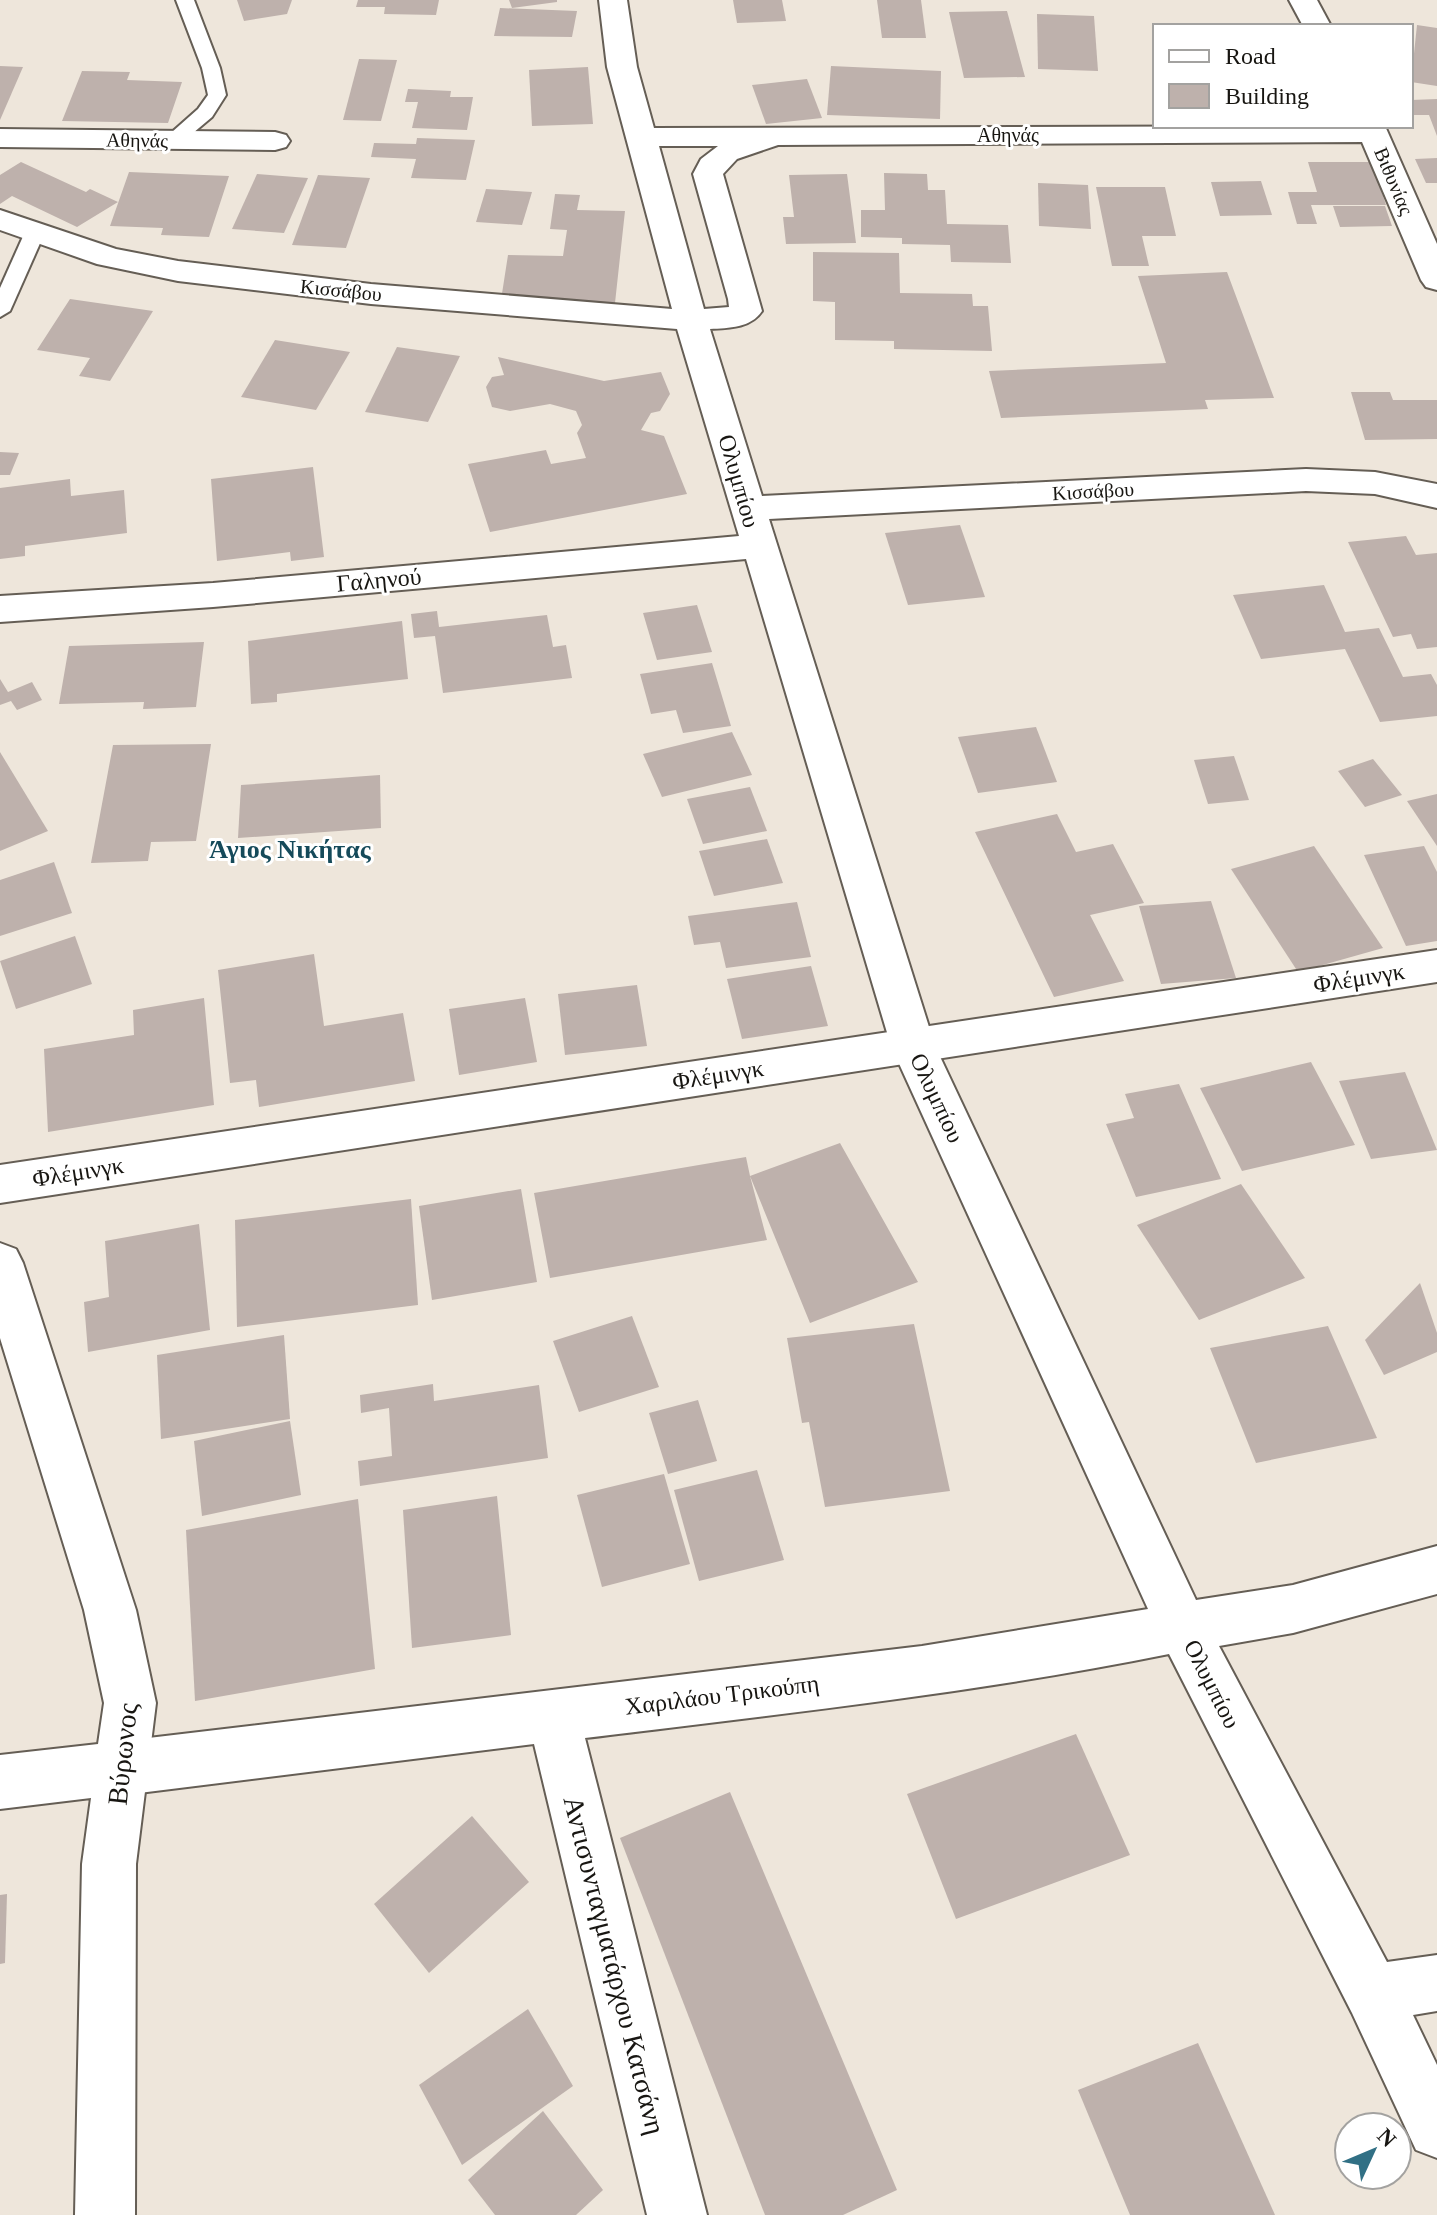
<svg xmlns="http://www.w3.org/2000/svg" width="1437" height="2215" font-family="'Times New Roman',serif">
	<rect width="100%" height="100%" fill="#eee6db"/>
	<g fill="#beb1ac">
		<polygon points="237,0 292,0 287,14 244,21"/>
		<polygon points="358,0 439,0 436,15 384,14 385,7 356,7"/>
		<polygon points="509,0 557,0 557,2 512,8"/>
		<polygon points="733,0 782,0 786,21 737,23"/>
		<polygon points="877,0 921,0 926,38 882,38"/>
		<polygon points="500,8 577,11 572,37 494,36"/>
		<polygon points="1007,11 1025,77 964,78 949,12"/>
		<polygon points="1037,14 1094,16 1098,71 1038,69"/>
		<polygon points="1417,25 1437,28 1437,86 1411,82"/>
		<polygon points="359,59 397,60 381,121 343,120"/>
		<polygon points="0,66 23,67 0,120"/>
		<polygon points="831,66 941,71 940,119 827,115"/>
		<polygon points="588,67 593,124 532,126 529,70"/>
		<polygon points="82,71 130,72 127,80 182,82 168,123 62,121"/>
		<polygon points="807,79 822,118 766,124 752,85"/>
		<polygon points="408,89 451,91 450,97 473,97 467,130 412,128 418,102 405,102"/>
		<polygon points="1437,99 1437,136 1429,115 1411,115 1411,100"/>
		<polygon points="417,138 475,140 466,180 411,178 416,159 371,157 374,143 416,144"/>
		<polygon points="1437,158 1437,183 1426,183 1415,159"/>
		<polygon points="21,162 86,192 90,189 118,202 77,227 12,196 0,204 0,175"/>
		<polygon points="1308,162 1372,162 1386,205 1311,205 1317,224 1297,224 1288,192 1317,192"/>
		<polygon points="129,172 229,176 209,237 161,235 163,228 110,226"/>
		<polygon points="884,173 927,174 928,190 945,190 947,224 1008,225 1011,263 951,262 950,245 902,244 902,238 861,237 861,210 885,210"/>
		<polygon points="257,174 308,178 284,233 232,229"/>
		<polygon points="847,174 856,243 786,244 783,217 794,217 789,175"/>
		<polygon points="318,175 370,178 346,248 292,245"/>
		<polygon points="1261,181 1272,215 1220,216 1211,182"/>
		<polygon points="1038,183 1088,185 1091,229 1039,226"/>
		<polygon points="1096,187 1165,187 1176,236 1142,236 1149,266 1112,266"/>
		<polygon points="486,189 532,192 522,225 476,222"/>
		<polygon points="555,194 580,195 577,210 625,211 615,303 501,300 508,255 563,256 567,230 550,229"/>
		<polygon points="1333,206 1385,206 1392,226 1340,227"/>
		<polygon points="813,252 899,253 900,293 972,294 973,306 988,306 992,351 894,349 894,341 835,340 835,302 813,301"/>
		<polygon points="1227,272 1274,398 1205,400 1208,409 1001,418 989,371 1166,363 1138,276"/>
		<polygon points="70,299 153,311 110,381 79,376 90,358 37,350"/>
		<polygon points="275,340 350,352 316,410 241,397"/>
		<polygon points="397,347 460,356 428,422 365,412"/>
		<polygon points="498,357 604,381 661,372 670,394 660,411 651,413 641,430 664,436 687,494 490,532 468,464 546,450 551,464 586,458 577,433 582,425 576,411 550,404 510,411 492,407 486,387 492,377 504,375"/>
		<polygon points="1351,392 1390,392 1393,400 1437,400 1437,439 1365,440"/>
		<polygon points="0,452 19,453 10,475 0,475"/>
		<polygon points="313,467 324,557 291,561 290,552 217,561 211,479"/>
		<polygon points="70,479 71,496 124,490 127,533 25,546 25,556 0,559 0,488"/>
		<polygon points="960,525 985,597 908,605 885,533"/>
		<polygon points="1406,536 1416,555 1437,553 1437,647 1417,649 1411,634 1393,637 1348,542"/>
		<polygon points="1324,585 1345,632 1379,628 1403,677 1431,674 1437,685 1437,716 1380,722 1345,649 1261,659 1233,595"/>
		<polygon points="697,605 712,652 657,660 643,613"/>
		<polygon points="437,611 439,627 547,615 553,647 566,645 572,678 443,693 435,636 414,638 411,614"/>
		<polygon points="402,621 408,679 277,694 277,702 251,704 248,641"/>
		<polygon points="204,642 196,707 143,709 144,702 59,704 69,646"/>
		<polygon points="712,663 731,726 683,733 676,710 651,714 640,674"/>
		<polygon points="0,679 8,692 32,682 42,700 17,710 11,701 0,705"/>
		<polygon points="1036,727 1057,782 978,793 958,737"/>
		<polygon points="732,732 752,775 662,797 643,754"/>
		<polygon points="211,744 196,841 151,842 148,861 91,863 113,745"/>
		<polygon points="0,752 48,831 0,851"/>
		<polygon points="1234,756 1249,800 1208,804 1194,760"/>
		<polygon points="1373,759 1402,795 1365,807 1338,771"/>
		<polygon points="380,775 381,828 238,838 241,785"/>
		<polygon points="750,787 767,831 703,844 687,799"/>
		<polygon points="1437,794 1437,846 1407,801"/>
		<polygon points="1057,814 1076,852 1113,844 1144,903 1090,915 1124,981 1054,997 975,832"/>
		<polygon points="767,839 783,883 714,896 699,851"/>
		<polygon points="1314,846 1383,948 1298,972 1231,869"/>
		<polygon points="1424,846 1437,872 1437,941 1406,946 1364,855"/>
		<polygon points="54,862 72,913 0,936 0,880"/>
		<polygon points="1211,901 1236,978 1161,984 1139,906"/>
		<polygon points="797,902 811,957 726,968 720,942 694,945 688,916"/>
		<polygon points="75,936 92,984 16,1009 0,961"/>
		<polygon points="314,954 324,1026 403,1013 415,1081 259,1107 256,1080 230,1083 218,970"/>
		<polygon points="811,966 828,1026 742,1039 727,979"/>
		<polygon points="637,985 647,1046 565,1055 558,994"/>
		<polygon points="204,998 214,1105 48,1132 44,1049 134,1035 133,1010"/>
		<polygon points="525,998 537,1062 459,1075 449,1009"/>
		<polygon points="1311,1062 1355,1145 1242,1171 1200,1088"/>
		<polygon points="1405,1072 1437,1150 1371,1159 1339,1081"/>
		<polygon points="1179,1084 1221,1179 1136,1197 1106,1124 1134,1118 1125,1094"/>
		<polygon points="840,1143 918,1282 810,1323 750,1176 767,1240 550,1278 534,1193 746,1157 750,1176"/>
		<polygon points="1241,1184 1305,1278 1199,1320 1137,1225"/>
		<polygon points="521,1189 537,1282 432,1300 419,1206"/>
		<polygon points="411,1199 418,1305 237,1327 235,1220"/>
		<polygon points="199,1224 210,1330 88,1352 84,1302 109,1297 105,1241"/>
		<polygon points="1420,1283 1437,1333 1437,1352 1384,1375 1365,1340"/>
		<polygon points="632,1316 659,1387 579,1412 553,1341"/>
		<polygon points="914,1324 950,1491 825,1507 809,1422 802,1423 787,1338"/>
		<polygon points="1328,1326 1377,1438 1256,1463 1210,1348"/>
		<polygon points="284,1335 290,1419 161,1439 157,1355"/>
		<polygon points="433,1384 434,1401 539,1385 548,1458 360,1486 358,1461 392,1456 389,1408 361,1413 360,1395"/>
		<polygon points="698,1400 717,1461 668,1474 649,1413"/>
		<polygon points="290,1421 301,1495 202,1516 194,1441"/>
		<polygon points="757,1470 784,1560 699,1581 674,1490"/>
		<polygon points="664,1474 690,1564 602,1587 577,1495"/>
		<polygon points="497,1496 511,1635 412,1648 403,1510"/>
		<polygon points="358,1499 375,1669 195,1701 186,1530"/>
		<polygon points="1076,1734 1130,1855 956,1919 907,1794"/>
		<polygon points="730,1792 897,2190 843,2215 765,2215 620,1838"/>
		<polygon points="472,1816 529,1882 429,1973 374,1904"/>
		<polygon points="7,1894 5,1963 0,1964 0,1895"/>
		<polygon points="528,2009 573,2086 462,2165 419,2085"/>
		<polygon points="1198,2043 1275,2215 1130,2215 1078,2090"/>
		<polygon points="543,2111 603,2190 576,2215 495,2215 468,2180"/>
	</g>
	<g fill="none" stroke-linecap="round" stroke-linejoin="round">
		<defs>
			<g id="lane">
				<polygon points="176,0 194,0 220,68 226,95 212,117 180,144 173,146 163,140 198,109 208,95 202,68"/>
				<polygon points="35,226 45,232 10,311 0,317 0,288 25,232"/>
			</g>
			<g id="street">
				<path d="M599,0H627L637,67L654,128L1385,126L1437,244V290L1426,287L1421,280L1362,142L778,145L737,159L723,174L762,311C751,328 729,328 710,329L762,496L1306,469L1375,472L1437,484V508L1375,494L1306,491L769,519L935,1046L1196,1600L1293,1585L1437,1546V1594L1293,1633L1219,1646L1387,1962L1437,1955V2011L1413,2015L1437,2065V2158L1416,2150L1352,2013L1169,1654C976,1693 780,1714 585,1738L707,2215H647L534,1744L123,1795L104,1787L96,1768L104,1749L123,1741L922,1646L1148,1609L891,1046L746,559L213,607L0,622V596L213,583L739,536L677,329L371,304L178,281L97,264L0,230V210L116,249L178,261L371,284L672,309L607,67ZM659,146H718L701,159L693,174L728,299L729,307L704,309Z"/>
				<polygon points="1289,0 1317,0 1331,26 1303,26"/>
				<polygon points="0,129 275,132 286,135 290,141 286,147 275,150 0,147"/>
			</g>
			<g id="secondary">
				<polygon points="1437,950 1437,982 0,1203 0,1165"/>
				<polygon points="0,1243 16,1249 23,1263 136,1610 156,1703 136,1864 135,2215 75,2215 82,1864 91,1798 0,1809 0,1755 98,1744 104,1703 84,1610 0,1338"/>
			</g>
		</defs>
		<use href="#lane" stroke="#655e55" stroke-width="4"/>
		<use href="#street" stroke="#655e55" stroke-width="4"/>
		<use href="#secondary" stroke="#655e55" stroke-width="4"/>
		<use href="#lane" fill="#fff" fill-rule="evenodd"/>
		<use href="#street" fill="#fff" fill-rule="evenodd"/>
		<use href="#secondary" fill="#fff" fill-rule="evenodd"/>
	</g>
	<g text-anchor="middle" stroke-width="6" stroke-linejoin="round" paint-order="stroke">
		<g font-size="20" fill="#181612" stroke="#fff">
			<text x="1008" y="142">Αθηνάς</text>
			<text transform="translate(137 140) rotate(1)" y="7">Αθηνάς</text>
			<text transform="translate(1394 181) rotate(67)" y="7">Βιθυνίας</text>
			<text transform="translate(341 290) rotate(6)" y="7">Κισσάβου</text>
			<text transform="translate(1093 491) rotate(-3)" y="7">Κισσάβου</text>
		</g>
		<g font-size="24" fill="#181612" stroke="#fff">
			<text transform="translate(739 481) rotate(74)" y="8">Ολυμπίου</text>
			<text transform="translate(379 580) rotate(-5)" y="8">Γαληνού</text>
			<text transform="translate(1359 978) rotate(-9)" y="8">Φλέμινγκ</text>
			<text transform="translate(718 1075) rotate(-9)" y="8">Φλέμινγκ</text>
			<text transform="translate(937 1098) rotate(65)" y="8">Ολυμπίου</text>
			<text transform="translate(78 1172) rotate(-9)" y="8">Φλέμινγκ</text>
			<text transform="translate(1212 1684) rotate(63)" y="8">Ολυμπίου</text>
			<text transform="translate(722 1695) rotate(-7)" y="8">Χαριλάου Τρικούπη</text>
		</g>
		<g font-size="26" font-weight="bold" fill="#154a5a" stroke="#fff">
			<text x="290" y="858">Άγιος Νικήτας</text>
		</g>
		<g font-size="28" fill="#181612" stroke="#fff">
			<text transform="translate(122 1754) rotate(-84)" y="10">Βύρωνος</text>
			<text transform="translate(615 1965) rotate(76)" y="10">Αντισυνταγματάρχου Κατσάνη</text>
		</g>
	</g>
	<rect x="1153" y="24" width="260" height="104" fill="#ffffff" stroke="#a3a2a0" stroke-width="2"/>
	<rect x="1169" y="50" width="40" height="12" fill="#ffffff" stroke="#a3a2a0" stroke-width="2"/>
	<text x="1225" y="64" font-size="24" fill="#181612">Road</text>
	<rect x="1169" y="84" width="40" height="24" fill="#beb1ac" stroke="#a3a2a0" stroke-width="2"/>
	<text x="1225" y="104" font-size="24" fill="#181612">Building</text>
	<g transform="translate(1373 2151) rotate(46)"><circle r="38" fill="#ffffff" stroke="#a3a2a0" stroke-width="2"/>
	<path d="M0-6L14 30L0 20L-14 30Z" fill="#317085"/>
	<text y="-12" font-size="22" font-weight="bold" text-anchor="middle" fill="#181612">N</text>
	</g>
</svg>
